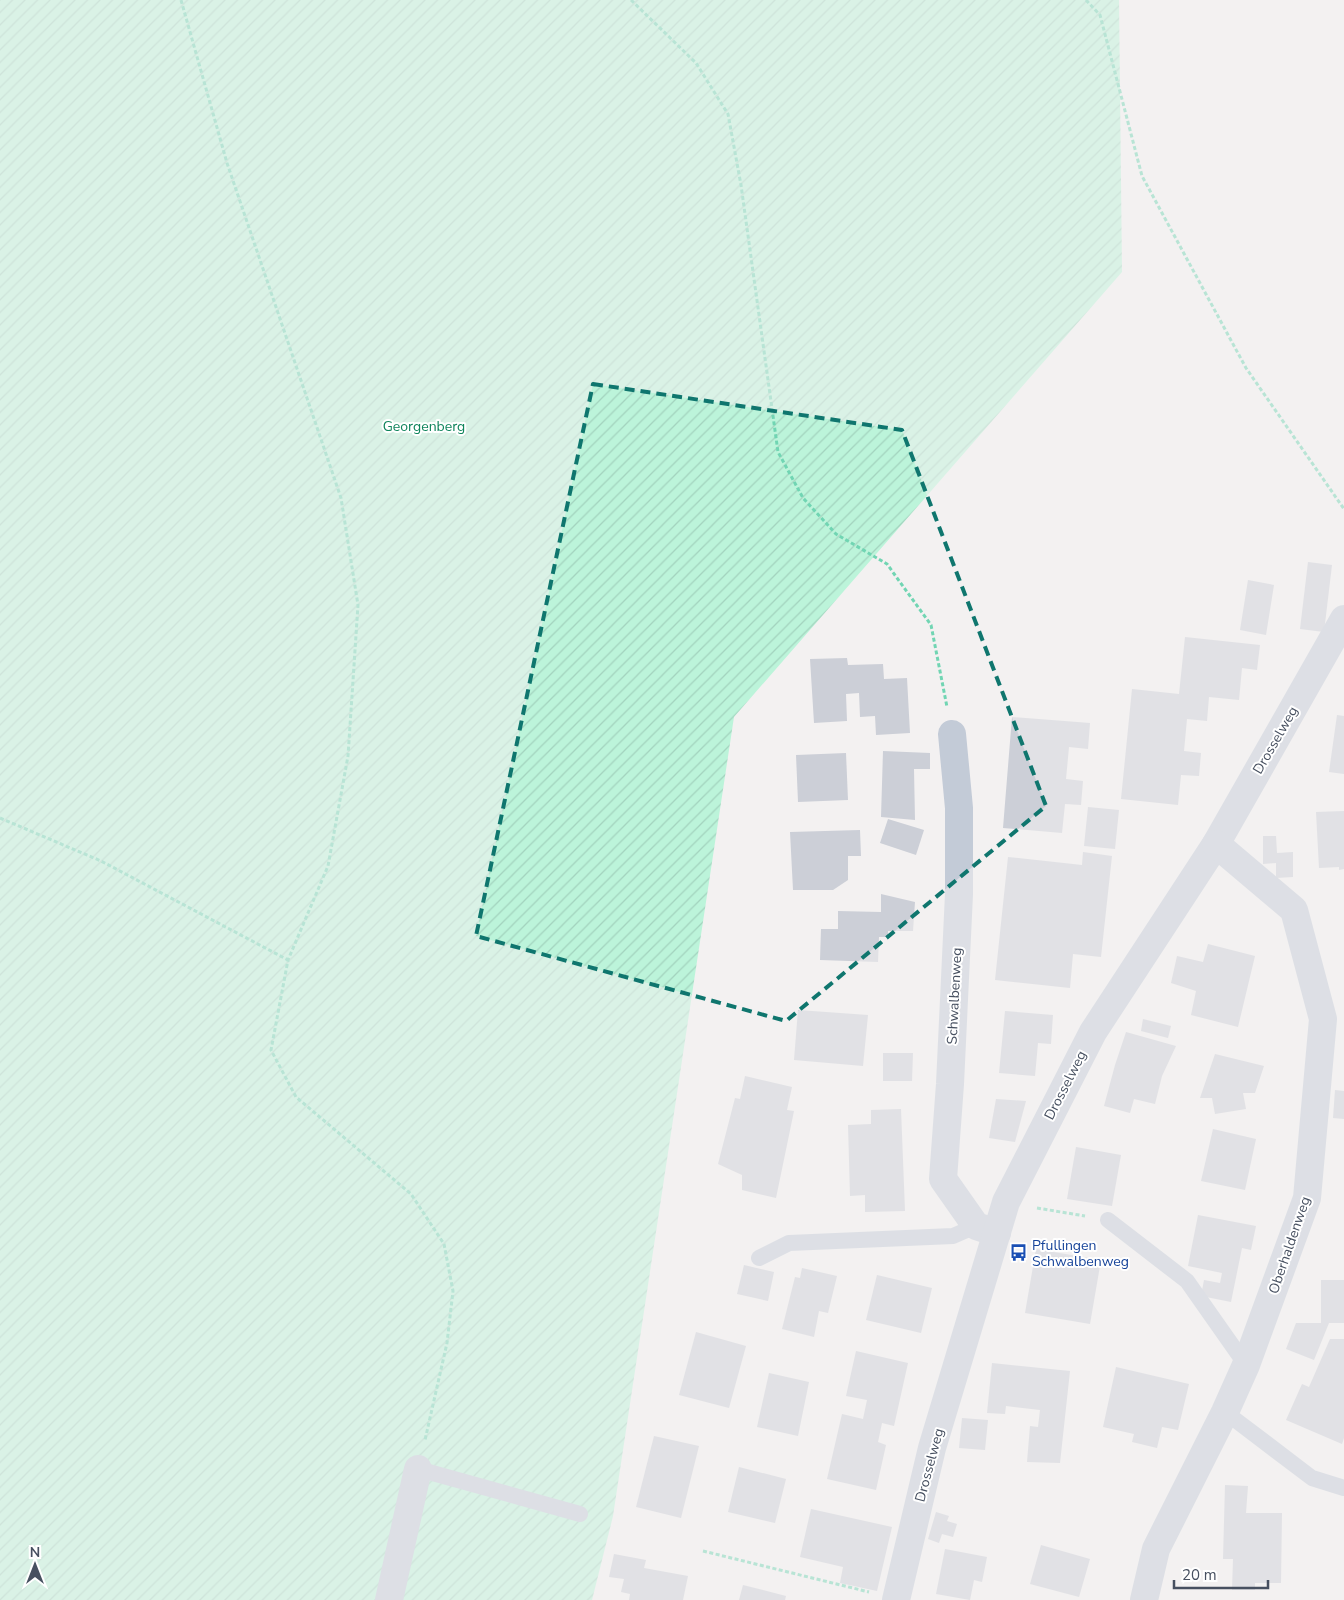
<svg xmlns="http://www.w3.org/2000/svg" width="1344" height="1600" font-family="'Nunito Sans',sans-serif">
	<defs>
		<pattern id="garden-furrows" width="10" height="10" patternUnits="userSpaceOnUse" patternTransform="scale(1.25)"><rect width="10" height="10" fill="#bcf4da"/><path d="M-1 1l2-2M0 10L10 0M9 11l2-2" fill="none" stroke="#a3d3be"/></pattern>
	</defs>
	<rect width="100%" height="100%" fill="#f3f1f1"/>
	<polygon fill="url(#garden-furrows)" points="0,0 1119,0 1122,272 734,717 613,1516 592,1600 0,1600"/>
	<g fill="#cccfd7">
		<polygon points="1308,562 1332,565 1324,632 1300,629"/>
		<polygon points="1248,580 1274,585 1266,635 1240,630"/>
		<polygon points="1185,637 1260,645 1257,670 1242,668 1239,700 1209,697 1207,721 1187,719 1184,751 1201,753 1199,776 1181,775 1178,805 1121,799 1132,689 1179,694"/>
		<polygon points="847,658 848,665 883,664 884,679 907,678 910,733 876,735 875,716 860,717 859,693 846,694 847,721 814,723 810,659"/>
		<polygon points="1337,715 1344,716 1344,774 1329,772"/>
		<polygon points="1012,717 1090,723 1088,749 1069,747 1066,779 1083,781 1081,805 1065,804 1062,833 1003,828"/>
		<polygon points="883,751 930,753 930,769 914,769 915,820 881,817"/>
		<polygon points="846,753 848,800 798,802 796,755"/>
		<polygon points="1088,807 1119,810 1115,849 1084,846"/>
		<polygon points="1344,811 1344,869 1339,870 1339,867 1319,868 1316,812"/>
		<polygon points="888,819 924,830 916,855 880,843"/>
		<polygon points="860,830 861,856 848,856 848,880 833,890 793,890 790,832"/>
		<polygon points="1263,836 1276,836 1277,853 1293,852 1293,877 1276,878 1276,863 1263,864"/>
		<polygon points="1083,852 1112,856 1101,957 1073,954 1070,988 995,980 1008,857 1082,865"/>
		<polygon points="881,894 915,902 913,931 888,931 888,937 879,937 878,962 820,960 821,929 838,929 838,911 881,912"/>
		<polygon points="1208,944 1255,956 1238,1027 1191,1015 1196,991 1171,983 1177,956 1203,962"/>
		<polygon points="798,1010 868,1015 863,1066 794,1060"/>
		<polygon points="1005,1011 1053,1015 1051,1044 1038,1043 1035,1076 999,1073"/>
		<polygon points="1143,1019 1171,1026 1168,1038 1141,1031"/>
		<polygon points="1126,1032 1176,1046 1162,1076 1155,1104 1134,1099 1130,1113 1104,1106 1115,1065"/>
		<polygon points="883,1053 913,1053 912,1081 883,1081"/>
		<polygon points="1215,1054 1264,1066 1255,1093 1243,1093 1246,1109 1215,1114 1212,1098 1200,1098"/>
		<polygon points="745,1076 792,1087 787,1110 794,1111 776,1198 742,1190 742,1175 718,1164 735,1098 740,1099"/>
		<polygon points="1335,1090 1344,1091 1344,1119 1333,1118"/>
		<polygon points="996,1099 1026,1101 1015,1142 989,1138"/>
		<polygon points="901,1109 905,1211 865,1212 865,1195 850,1196 848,1125 871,1124 871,1110"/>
		<polygon points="1213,1129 1256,1139 1245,1190 1201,1181"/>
		<polygon points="1076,1147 1121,1155 1112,1206 1067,1199"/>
		<polygon points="1198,1215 1256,1226 1251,1250 1242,1248 1231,1302 1201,1296 1204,1280 1220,1283 1222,1273 1188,1266"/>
		<polygon points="1036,1249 1101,1260 1090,1324 1025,1313"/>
		<polygon points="744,1265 774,1272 768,1301 737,1294"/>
		<polygon points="802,1268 837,1276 828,1313 819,1311 814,1337 782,1329 795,1277 800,1278"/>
		<polygon points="877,1275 932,1288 921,1333 866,1320"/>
		<polygon points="1321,1280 1344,1280 1344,1323 1329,1323 1314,1360 1286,1349 1296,1323 1321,1323"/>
		<polygon points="696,1332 746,1346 729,1408 679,1395"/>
		<polygon points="1330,1339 1344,1339 1344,1438 1342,1444 1286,1420 1302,1384 1309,1387"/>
		<polygon points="856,1351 908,1363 894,1426 882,1423 878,1442 886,1445 876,1490 827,1479 842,1414 863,1419 867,1400 846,1396"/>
		<polygon points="992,1363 1070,1371 1060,1463 1027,1462 1030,1426 1038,1427 1040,1410 1006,1406 1005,1414 987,1413"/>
		<polygon points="1116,1367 1189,1384 1178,1430 1162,1427 1157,1448 1132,1442 1134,1434 1103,1427"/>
		<polygon points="769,1373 809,1382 798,1436 757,1427"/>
		<polygon points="962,1418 988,1420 985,1450 959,1448"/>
		<polygon points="654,1436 699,1446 681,1518 636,1507"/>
		<polygon points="739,1467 786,1479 775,1523 728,1512"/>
		<polygon points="1225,1485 1248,1486 1246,1513 1282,1513 1281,1583 1255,1583 1255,1590 1232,1590 1233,1559 1223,1559"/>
		<polygon points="811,1509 892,1527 877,1591 840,1583 843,1567 800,1557"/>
		<polygon points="936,1512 949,1516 947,1521 957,1524 953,1537 942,1534 939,1543 928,1539"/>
		<polygon points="1041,1545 1090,1559 1079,1597 1030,1584"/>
		<polygon points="945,1549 987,1557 982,1582 974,1580 970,1600 936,1594"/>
		<polygon points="614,1554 646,1560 644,1568 688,1576 683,1600 629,1600 630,1594 621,1592 624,1579 609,1577"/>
		<polygon points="743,1585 786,1596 785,1600 739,1600"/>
	</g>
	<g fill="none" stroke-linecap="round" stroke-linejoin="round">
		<g stroke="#71d5b3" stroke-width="3" stroke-dasharray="4 2.5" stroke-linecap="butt">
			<polyline points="181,0 227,163 341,498 358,605 348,756 328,866 288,960 271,1050 296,1097 411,1194 444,1244 453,1291 447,1343 425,1440"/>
			<polyline points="631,0 696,63 728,114 741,185 778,452 803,498 836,534 887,564 931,625 947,707"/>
			<polyline points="1086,0 1100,15 1142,176 1246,368 1344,509"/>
			<polyline points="0,818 101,861 288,960"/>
			<polyline points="1037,1208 1085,1216"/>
			<polyline points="703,1551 869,1592"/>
		</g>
		<g stroke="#c3cbd7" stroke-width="16">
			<polyline points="1108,1220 1187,1281 1246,1365"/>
			<polyline points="759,1258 789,1243 953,1236 976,1226"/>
			<polyline points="1225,1412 1312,1478 1344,1488"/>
			<polyline points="418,1469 580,1514"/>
		</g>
		<g stroke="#c3cbd7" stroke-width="28">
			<polyline points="952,734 959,808 959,894 950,1084 943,1179 976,1226 997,1233"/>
			<polyline points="389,1600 418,1469"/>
			<polyline points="896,1600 932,1448 1006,1202 1093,1032 1216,844 1344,619"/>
			<polyline points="1144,1600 1156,1549 1225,1412 1246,1365 1307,1198 1323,1019 1294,910 1216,844"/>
		</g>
	</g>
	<path d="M0 0H1344V1600H0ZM593,384L902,430L1046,806L786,1021L476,936Z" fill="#f3f1f1" fill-opacity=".55" fill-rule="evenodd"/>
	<path fill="none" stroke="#0f766e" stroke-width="4" stroke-dasharray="10 6" stroke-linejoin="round" d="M593,384L902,430L1046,806L786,1021L476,936Z"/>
	<defs>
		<symbol id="bus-bare" viewBox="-9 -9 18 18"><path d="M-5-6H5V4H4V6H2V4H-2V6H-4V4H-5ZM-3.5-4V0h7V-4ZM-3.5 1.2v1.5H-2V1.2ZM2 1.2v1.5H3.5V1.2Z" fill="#1a4fb4" stroke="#fff" stroke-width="2.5" paint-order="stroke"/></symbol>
	</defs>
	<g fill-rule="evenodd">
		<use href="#bus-bare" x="1006" y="1240" width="25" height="25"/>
	</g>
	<g text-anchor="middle" stroke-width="4" stroke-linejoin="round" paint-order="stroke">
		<g font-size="14" fill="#0f845b" stroke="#fff">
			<text x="424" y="431">Georgenberg</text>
		</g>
		<g font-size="14" fill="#475060" stroke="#fff">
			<text transform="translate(1275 740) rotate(-60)" y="5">Drosselweg</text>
			<text transform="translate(954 996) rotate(-87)" y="5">Schwalbenweg</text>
			<text transform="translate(1065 1085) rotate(-63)" y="5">Drosselweg</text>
			<text transform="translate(1289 1245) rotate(-71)" y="5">Oberhaldenweg</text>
			<text transform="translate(929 1465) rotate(-75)" y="5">Drosselweg</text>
		</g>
		<g font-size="14" fill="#164399" stroke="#fff" text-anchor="start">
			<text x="1032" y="1250">Pfullingen<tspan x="1032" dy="16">Schwalbenweg</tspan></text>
		</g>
	</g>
	<g transform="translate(35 1565)" stroke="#ffffff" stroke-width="4" paint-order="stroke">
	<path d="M0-4L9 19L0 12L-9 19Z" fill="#475060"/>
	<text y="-8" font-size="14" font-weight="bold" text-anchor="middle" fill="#475060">N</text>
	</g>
	<path d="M1174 1580v8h94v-8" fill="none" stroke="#475060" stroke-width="2.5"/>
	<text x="1182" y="1580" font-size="15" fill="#475060" stroke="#ffffff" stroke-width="4" paint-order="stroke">20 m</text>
</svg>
